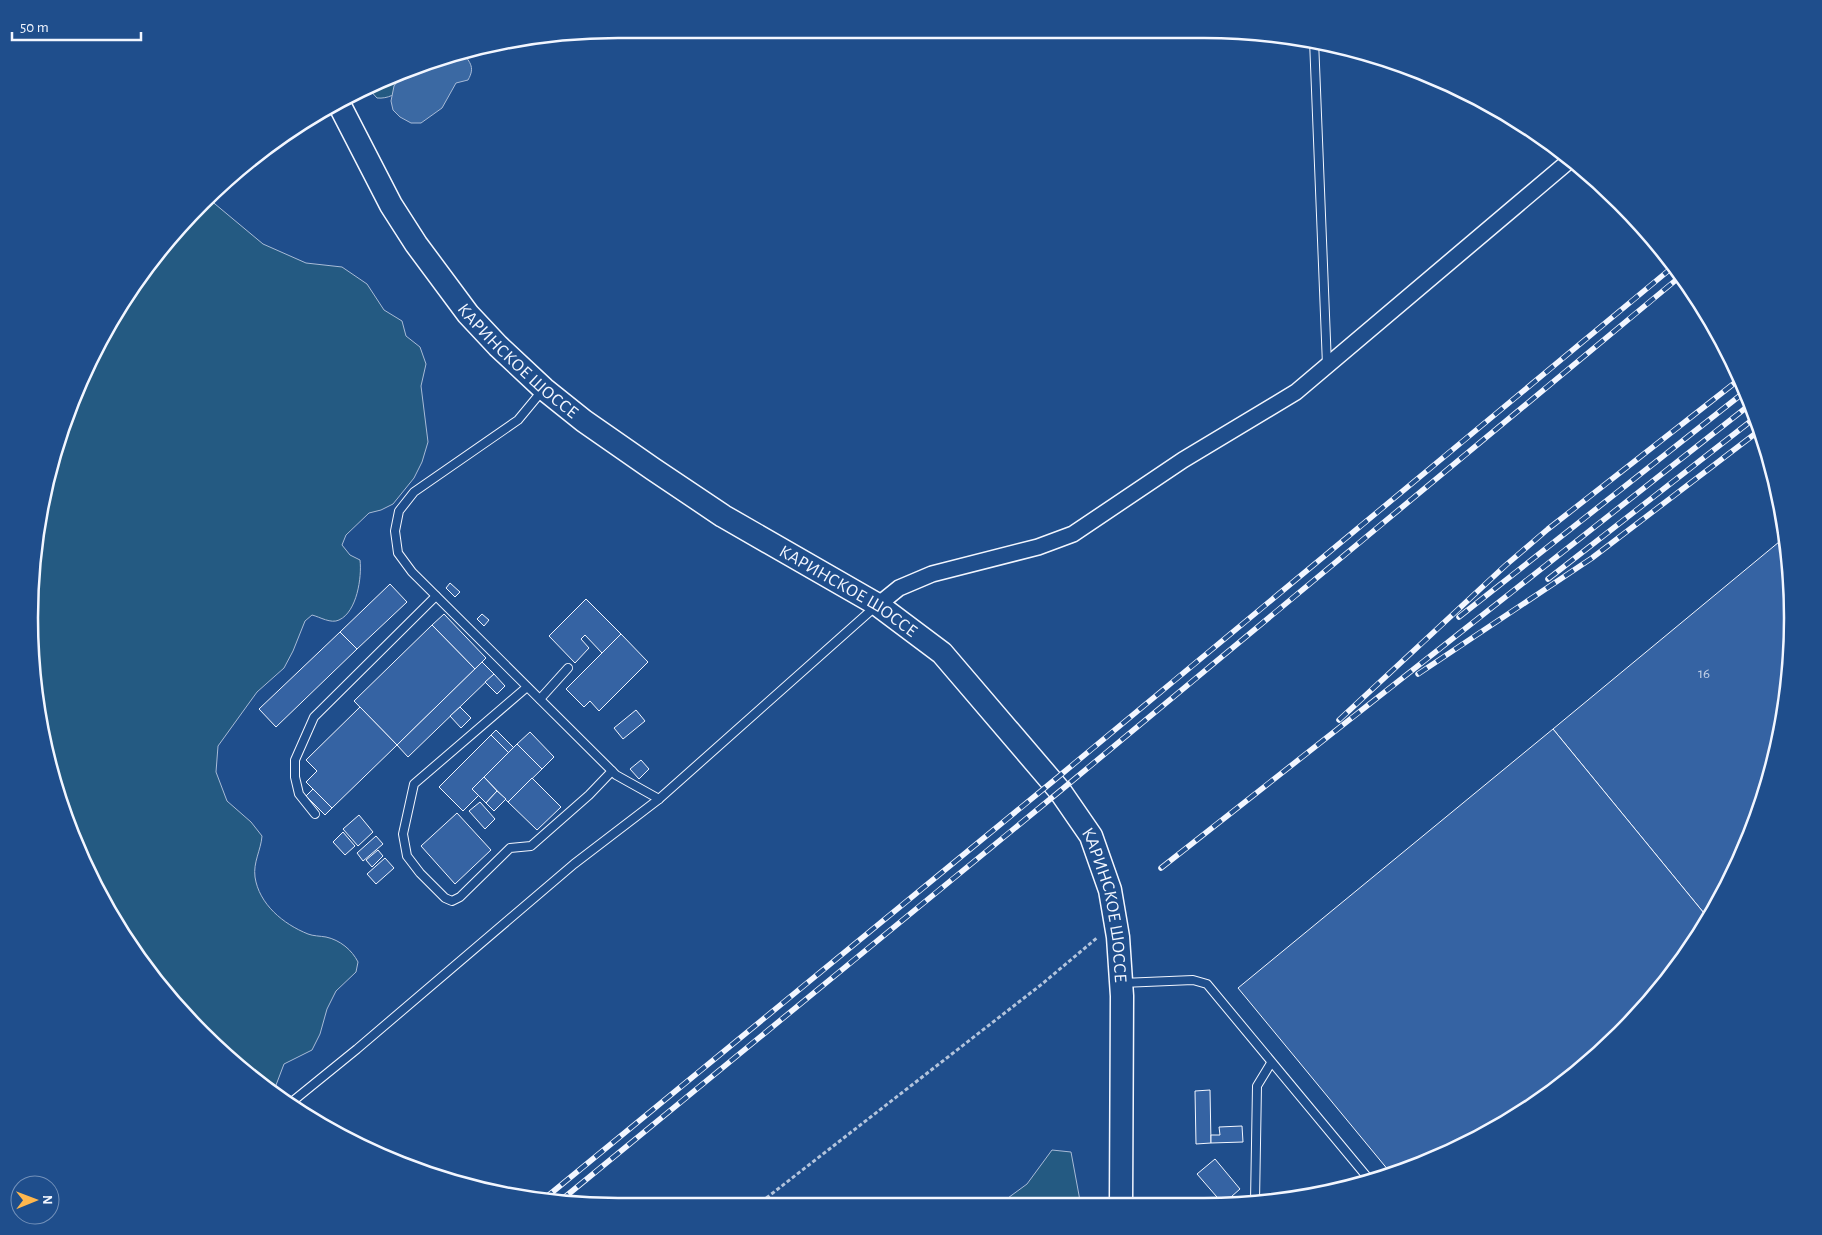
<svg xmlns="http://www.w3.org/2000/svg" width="1822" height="1235" font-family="'Alegreya Sans',sans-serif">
	<rect width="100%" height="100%" fill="#1f4e8c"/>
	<g fill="#245a82" stroke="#a8bbd7">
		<path d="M423,63C411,78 399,100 377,98L367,87L392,74Z"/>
		<path d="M209,199L263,244L306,263L342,267L367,284L384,310L402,321L406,336L420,347L426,364L421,386L428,442L422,462L414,478L393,504L381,510L369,513L346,535L342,545L350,555L360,560C362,577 357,612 339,620C331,624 320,617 312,615L305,621L293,651L284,668L257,692L218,746L216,772L227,801L251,822L262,836C261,850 253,862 255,877C259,904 283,924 308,934C313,936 320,936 326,937C340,940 352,950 358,962L356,972L336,991L327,1009L320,1034L312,1050L284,1064L273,1093L201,1034L128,945L90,878L40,732L29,618L34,541L74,392L128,291L175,230Z"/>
		<polygon points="1052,1150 1071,1152 1081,1206 997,1206 1027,1184"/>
	</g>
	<path fill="#3b69a3" stroke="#a8bbd7" d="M461,50C469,62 476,66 468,80L456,83L442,108L421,123H411L400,117L393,110L391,101L394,86L406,69Z"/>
	<g fill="#3563a3" stroke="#f2f6ff">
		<polygon points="1785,537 1793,618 1782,733 1748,843 1708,918 1553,729"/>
		<polygon points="450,583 460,592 455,597 446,588"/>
		<polygon points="390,584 407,602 357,649 340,632"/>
		<polygon points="586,599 621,634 602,653 585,635 581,639 589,648 575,663 549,636"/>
		<polygon points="444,614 486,658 475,669 432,625"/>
		<polygon points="482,614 489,620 484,626 477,619"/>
		<polygon points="432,625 475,669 397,745 354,701"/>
		<polygon points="340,632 357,649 276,727 259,709"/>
		<polygon points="621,634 648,662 599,711 590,701 584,707 566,689"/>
		<polygon points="482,662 494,674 408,757 397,745"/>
		<polygon points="494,674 505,686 497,694 485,682"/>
		<polygon points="360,707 397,745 332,808 306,782 317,771 306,760"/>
		<polygon points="460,707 471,718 461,728 450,716"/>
		<polygon points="636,710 645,721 623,739 614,728"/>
		<polygon points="1553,729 1708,918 1694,945 1621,1034 1532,1107 1465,1145 1389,1171 1238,988"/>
		<polygon points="496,730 514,748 509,753 491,735"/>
		<polygon points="530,732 554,757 542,769 517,744"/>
		<polygon points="491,735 509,753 472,789 479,795 463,811 439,787"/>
		<polygon points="517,744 542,769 508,802 484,777"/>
		<polygon points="641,760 649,769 639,779 630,769"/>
		<polygon points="484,777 497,791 486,803 472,789"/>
		<polygon points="532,778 561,807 537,830 508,802"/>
		<polygon points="313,789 332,808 325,815 306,796"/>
		<polygon points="497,791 506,799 494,811 486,803"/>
		<polygon points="480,802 495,819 485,829 469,811"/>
		<polygon points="457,813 491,850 455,884 421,846"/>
		<polygon points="359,815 373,832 358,846 343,829"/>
		<polygon points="343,832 355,846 345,855 333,842"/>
		<polygon points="376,836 383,844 363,861 357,853"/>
		<polygon points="378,850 383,856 372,867 366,860"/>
		<polygon points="385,858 394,868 376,884 367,874"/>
		<polygon points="1210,1090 1211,1143 1196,1144 1195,1091"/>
		<polygon points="1242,1126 1243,1142 1211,1143 1211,1135 1220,1135 1219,1127"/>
		<polygon points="1215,1159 1240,1189 1223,1204 1197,1174"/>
	</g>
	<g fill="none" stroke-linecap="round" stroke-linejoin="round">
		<defs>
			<g id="lane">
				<polyline points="1314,40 1327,365"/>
				<polyline points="542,391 518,420 414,492 399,511 395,531 398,553 412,572 612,771 616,775 659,799"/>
				<polyline points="527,687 414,784 403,834 407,856 420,873 445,898 452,901 460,897 510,848 531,846 589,795 612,771"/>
				<polyline points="540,699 568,668"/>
				<polyline points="315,814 299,794 295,777 295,760 314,717 436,596"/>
				<polyline points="1122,983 1193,980 1207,984 1368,1178"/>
				<polyline points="288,1105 357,1049 574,864 659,799 876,606"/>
				<polyline points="1255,1201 1257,1086 1271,1063"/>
			</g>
			<polyline id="street" points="878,605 899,588 932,574 1038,547 1073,534 1183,460 1296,392 1569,161"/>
			<g id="secondary">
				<path id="s1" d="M338,102L391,205L416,244L468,314L498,346L544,389L584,421L653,469L723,516L878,605L942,653L1060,791L1091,836L1110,890L1118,937L1122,996L1121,1206"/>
			</g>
		</defs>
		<use href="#lane" stroke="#f2f6ff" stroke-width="10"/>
		<use href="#street" stroke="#f2f6ff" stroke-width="18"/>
		<use href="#secondary" stroke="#f2f6ff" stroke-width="25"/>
		<polyline stroke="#b3c4dc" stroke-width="3" stroke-dasharray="4 2.5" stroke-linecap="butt" points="756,1206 1042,984 1098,937"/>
		<use href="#lane" stroke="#1f4e8c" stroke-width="8"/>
		<use href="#street" stroke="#1f4e8c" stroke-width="15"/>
		<use href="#secondary" stroke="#1f4e8c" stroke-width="22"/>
		<defs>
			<g id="rail">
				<polyline points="1548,579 1756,417"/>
				<polyline points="1459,617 1747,390"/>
				<polyline points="1418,674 1592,558 1760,430"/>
				<polyline points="1339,720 1506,565 1548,529 1741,378"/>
				<polyline points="1161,868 1752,403"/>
				<polyline points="544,1199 1052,782 1674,266"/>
				<polyline points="560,1201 1060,791 1682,275"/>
			</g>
		</defs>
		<use href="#rail" stroke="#f2f6ff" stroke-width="5.5"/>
		<use href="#rail" stroke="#1f4e8c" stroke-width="4" stroke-dasharray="11" stroke-linecap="butt"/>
	</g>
	<g text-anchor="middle" stroke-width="4" stroke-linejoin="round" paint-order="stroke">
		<g font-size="15" fill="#c3d1e8">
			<text x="1704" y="678">16</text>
		</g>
		<g font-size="18" fill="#f2f6ff" stroke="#1f4e8c">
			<text dy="6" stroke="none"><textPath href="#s1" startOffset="318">КАРИНСКОЕ ШОССЕ</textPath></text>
			<text dy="6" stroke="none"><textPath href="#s1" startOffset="722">КАРИНСКОЕ ШОССЕ</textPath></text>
			<text dy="6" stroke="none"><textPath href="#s1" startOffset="1142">КАРИНСКОЕ ШОССЕ</textPath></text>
		</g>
	</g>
	<path d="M0 0H1822V1235H0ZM618 38H1204A580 580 0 0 1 1784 618V618A580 580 0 0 1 1204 1198H618A580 580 0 0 1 38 618V618A580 580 0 0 1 618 38Z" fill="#1f4e8c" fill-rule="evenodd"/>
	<path fill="none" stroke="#f2f6ff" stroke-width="2.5" d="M618 38H1204A580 580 0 0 1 1784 618V618A580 580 0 0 1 1204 1198H618A580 580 0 0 1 38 618V618A580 580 0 0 1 618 38Z"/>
	<g transform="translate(35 1200) rotate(89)"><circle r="24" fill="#1f4e8c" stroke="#7391ba"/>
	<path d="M0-4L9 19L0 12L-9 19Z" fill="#ffb74d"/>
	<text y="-8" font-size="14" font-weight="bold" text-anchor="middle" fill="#f2f6ff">N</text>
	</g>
	<path d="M12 32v8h129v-8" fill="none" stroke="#f2f6ff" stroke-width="2.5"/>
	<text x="20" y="32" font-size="15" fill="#f2f6ff" stroke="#1f4e8c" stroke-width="4" paint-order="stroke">50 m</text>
</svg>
